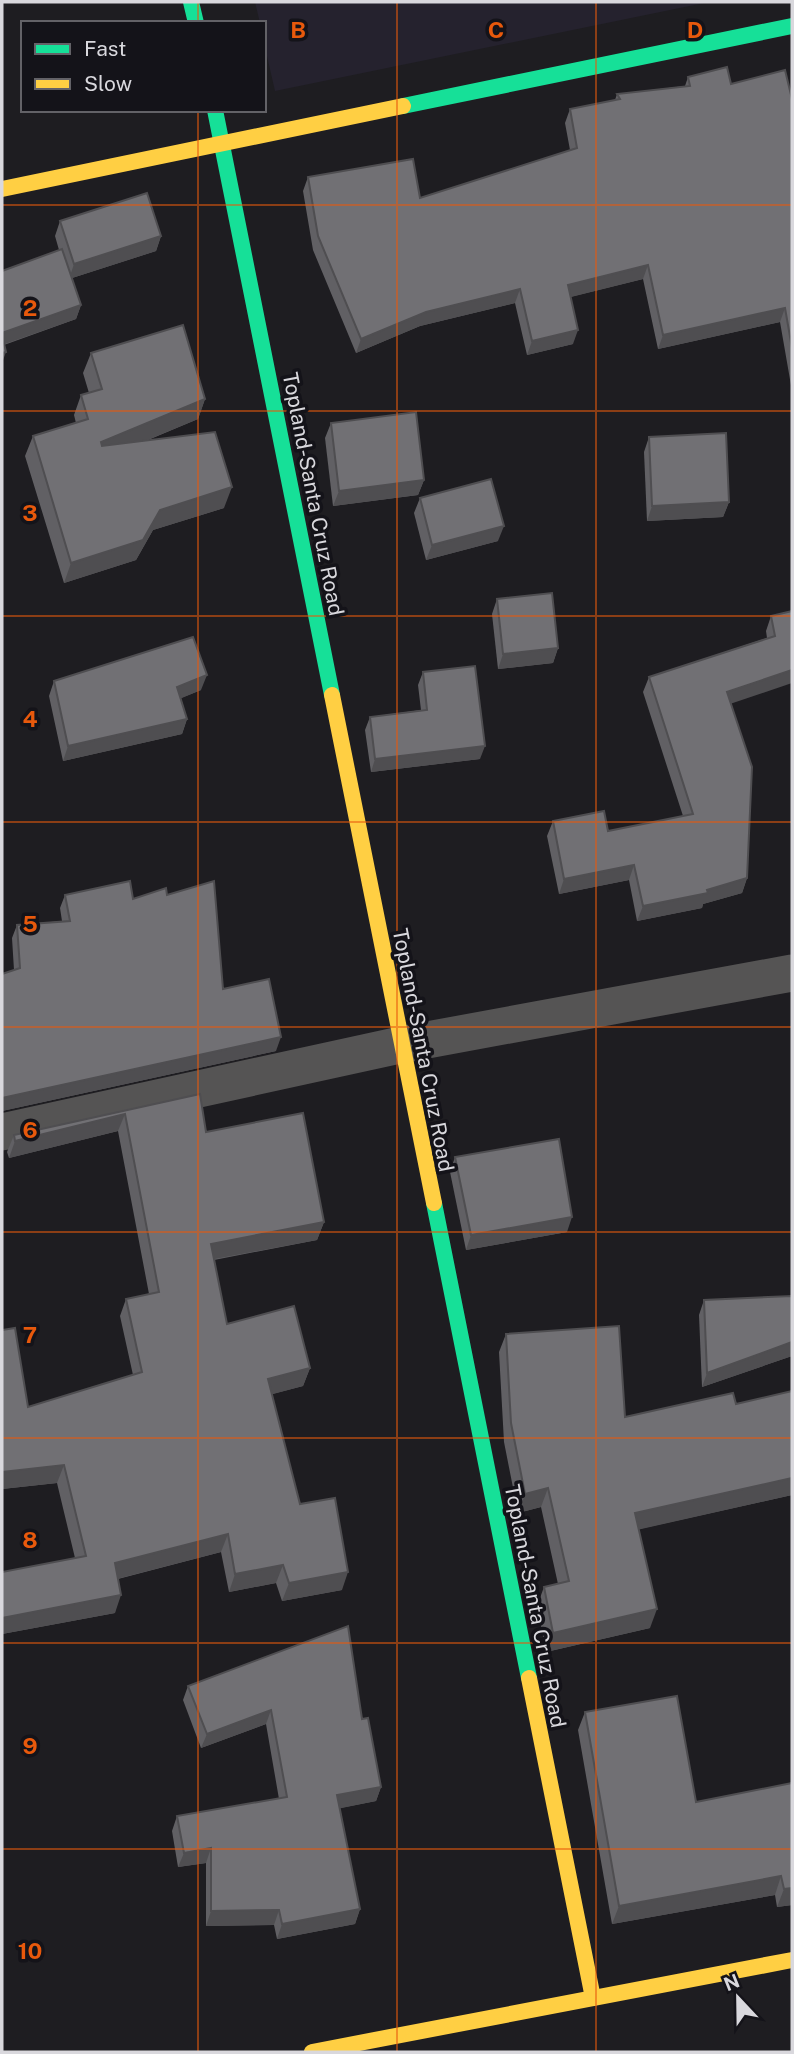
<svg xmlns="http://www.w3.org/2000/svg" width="794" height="2054" font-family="'Public Sans',sans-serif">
	<rect width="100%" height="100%" fill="#1e1d21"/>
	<polygon fill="#25222e" points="255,2 709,2 275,91 264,43 264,23 260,23"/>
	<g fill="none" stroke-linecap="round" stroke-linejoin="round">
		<polyline stroke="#555454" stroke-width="37" points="2,1132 400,1045 792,973"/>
		<g stroke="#16e098" stroke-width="16">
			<polyline points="191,2 196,23"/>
			<polyline points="403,106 792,26"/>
			<polyline points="215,110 332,695"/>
			<polyline points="434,1203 529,1678"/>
		</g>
		<g stroke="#ffcf43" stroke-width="16">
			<polyline points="2,189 403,106"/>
			<polyline points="332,695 434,1203"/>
			<polyline points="529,1678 593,1998"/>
			<polyline points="312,2052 792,1960"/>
		</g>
	</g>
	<g fill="#616064">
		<polygon points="688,77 731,84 792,99 792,391 780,322 658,349 643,279 570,297 573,344 527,355 515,303 420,326 356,353 313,250 303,191 308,177 420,198 570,150 565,123 570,109 615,100 617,94 685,86"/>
		<polygon points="60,221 161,236 156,251 72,278 81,305 76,319 4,345 2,271 59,250 55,236"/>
		<polygon points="91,353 205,399 198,419 148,440 224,508 153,530 136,560 64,583 25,456 33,436 76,423 74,415 81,395 89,393 83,373"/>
		<polygon points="331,423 424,480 418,495 333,506 325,438"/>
		<polygon points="649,437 729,502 723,517 647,521 644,452"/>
		<polygon points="420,498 498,541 426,560 414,513"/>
		<polygon points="497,599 558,648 553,663 498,669 492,614"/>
		<polygon points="792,611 731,704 747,878 742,893 703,904 702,908 637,921 629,880 559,894 547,836 553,821 608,831 683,816 643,692 649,677 767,638 766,631 771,616"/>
		<polygon points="423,672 480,759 371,772 365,730 370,717 421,710 418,685"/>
		<polygon points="54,681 201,690 181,698 187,719 182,734 63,761 49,696"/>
		<polygon points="65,895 133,899 167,895 223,989 276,1051 2,1111 2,974 14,970 12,938 17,925 62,921 60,908"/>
		<polygon points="200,1094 206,1132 324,1222 317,1240 214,1260 227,1324 310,1368 303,1386 272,1394 300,1504 342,1590 282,1601 276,1583 229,1592 221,1552 118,1579 115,1613 2,1634 2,1572 75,1558 57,1483 2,1489 2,1330 28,1407 133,1375 120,1316 126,1299 149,1294 118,1131 9,1158 7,1152 14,1135"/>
		<polygon points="455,1157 567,1232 466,1250 450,1172"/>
		<polygon points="792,1296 792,1356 702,1387 699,1315 704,1300"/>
		<polygon points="506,1334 625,1417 736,1404 792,1495 639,1529 650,1628 546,1652 537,1606 544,1587 558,1584 541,1507 518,1513 504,1442 499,1352"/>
		<polygon points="188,1686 362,1719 381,1787 376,1801 340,1808 360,1909 355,1924 277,1939 274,1925 206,1926 206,1863 178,1867 172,1831 177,1816 279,1799 266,1724 201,1748 183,1700"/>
		<polygon points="585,1712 696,1802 792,1783 792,1905 777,1907 775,1895 612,1924 578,1730"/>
	</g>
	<g fill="#4f4e51">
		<polygon points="161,236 156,251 69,279 74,264"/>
		<polygon points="648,265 643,279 563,299 568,285"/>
		<polygon points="520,289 515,303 420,326 356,353 361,339 426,312"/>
		<polygon points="81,305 76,319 2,345 2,333"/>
		<polygon points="785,308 780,322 658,349 663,335"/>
		<polygon points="578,330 573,344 527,355 532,341"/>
		<polygon points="6,352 2,363 2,353"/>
		<polygon points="205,399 198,419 94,462 101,442"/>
		<polygon points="424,480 418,495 333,506 339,491"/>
		<polygon points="232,487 224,508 153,530 136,560 64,583 71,563 160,510"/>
		<polygon points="729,502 723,517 647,521 652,506"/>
		<polygon points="504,526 498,541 426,560 432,545"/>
		<polygon points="558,648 553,663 498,669 503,654"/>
		<polygon points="792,670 792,683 721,707 727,692"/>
		<polygon points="207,675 201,690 172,702 177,687"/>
		<polygon points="187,719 182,734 63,761 68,746"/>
		<polygon points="485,746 480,759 371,772 375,759"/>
		<polygon points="634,865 629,880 559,894 564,879"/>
		<polygon points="747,878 742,893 703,904 702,908 637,921 643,906 707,890"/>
		<polygon points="281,1037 276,1051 2,1111 2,1098"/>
		<polygon points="125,1114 118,1131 9,1158 15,1141"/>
		<polygon points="572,1217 567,1232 466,1250 471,1235"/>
		<polygon points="324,1222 317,1240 204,1261 211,1244"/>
		<polygon points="792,1342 792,1356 702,1387 707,1373"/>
		<polygon points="310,1368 303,1386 262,1397 268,1379"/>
		<polygon points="64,1465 57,1483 2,1489 2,1472"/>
		<polygon points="792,1478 792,1495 628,1532 635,1513"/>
		<polygon points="548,1488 541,1507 518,1513 525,1494"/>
		<polygon points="228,1534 221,1552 109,1581 115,1563"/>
		<polygon points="283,1565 276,1583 229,1592 235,1574"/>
		<polygon points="348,1572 342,1590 282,1601 289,1583"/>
		<polygon points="121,1595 115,1613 2,1634 2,1618"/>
		<polygon points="657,1609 650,1628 546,1652 553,1633"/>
		<polygon points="271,1710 266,1724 201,1748 207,1734"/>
		<polygon points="381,1787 376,1801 332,1810 337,1795"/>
		<polygon points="211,1848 206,1863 178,1867 184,1853"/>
		<polygon points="781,1876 775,1895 612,1924 619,1906"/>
		<polygon points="792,1888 792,1905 777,1907 784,1889"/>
		<polygon points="360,1909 355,1924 277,1939 282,1924"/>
		<polygon points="279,1910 274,1925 206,1926 211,1911"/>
	</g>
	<g fill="#717074" stroke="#4f4e51" stroke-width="2">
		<polygon points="727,67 731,84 785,70 792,99 792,348 785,308 663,335 648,265 568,285 578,330 532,341 520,289 426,312 361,339 318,236 308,177 413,159 420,198 577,148 570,109 620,99 617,94 690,86 688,77"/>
		<polygon points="147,193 161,236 74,264 60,221"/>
		<polygon points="62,249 81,305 2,333 2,271"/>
		<polygon points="183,325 205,399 101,442 102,446 215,432 232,487 160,510 143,540 71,563 33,436 88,419 81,395 102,389 91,353"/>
		<polygon points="2,335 6,352 2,353"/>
		<polygon points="416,412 424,480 339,491 331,423"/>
		<polygon points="726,433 729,502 652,506 649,437"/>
		<polygon points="491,479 504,526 432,545 420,498"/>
		<polygon points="552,593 558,648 503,654 497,599"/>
		<polygon points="792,611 792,670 727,692 752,767 747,878 707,890 708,893 643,906 634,865 564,879 553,821 604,811 608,831 693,814 649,677 775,636 771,616"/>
		<polygon points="193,637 207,675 177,687 187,719 68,746 54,681"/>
		<polygon points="475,666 485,746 375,759 370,717 427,710 423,672"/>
		<polygon points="130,881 133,899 166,888 167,895 214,881 223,989 269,979 281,1037 2,1098 2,974 20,968 17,925 70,921 65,895"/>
		<polygon points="200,1094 206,1132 303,1113 324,1222 211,1244 227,1324 294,1306 310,1368 268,1379 300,1504 335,1498 348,1572 289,1583 283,1565 235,1574 228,1534 115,1563 121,1595 2,1618 2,1572 86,1556 64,1465 2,1472 2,1330 15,1328 28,1407 142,1372 126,1299 159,1292 125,1114 15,1141 14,1135"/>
		<polygon points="559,1139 572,1217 471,1235 455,1157"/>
		<polygon points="792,1296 792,1342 707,1373 704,1300"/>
		<polygon points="619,1326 625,1417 733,1393 736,1404 792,1391 792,1478 635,1513 657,1609 553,1633 544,1587 569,1581 548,1488 525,1494 511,1423 506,1334"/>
		<polygon points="348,1626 362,1719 368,1718 381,1787 337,1795 360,1909 282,1924 279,1910 211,1911 211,1848 184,1853 177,1816 287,1797 271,1710 207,1734 188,1686"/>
		<polygon points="677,1696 696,1802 792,1783 792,1888 784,1889 781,1876 619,1906 585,1712"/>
	</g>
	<path fill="none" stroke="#e8590c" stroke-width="2" stroke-opacity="0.55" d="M198,2V23M397,2V2052M596,2V2052M198,110V2052M2,205H792M2,411H792M2,616H792M2,822H792M2,1027H792M2,1232H792M2,1438H792M2,1643H792M2,1849H792"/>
	<g text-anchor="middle" stroke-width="7" stroke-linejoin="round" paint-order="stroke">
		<g font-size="21" fill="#d9d8dd" stroke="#141319">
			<text transform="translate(313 494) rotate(79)" y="7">Topland-Santa Cruz Road</text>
			<text transform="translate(423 1050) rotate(79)" y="7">Topland-Santa Cruz Road</text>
			<text transform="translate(535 1606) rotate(79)" y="7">Topland-Santa Cruz Road</text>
		</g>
	</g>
	<g font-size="23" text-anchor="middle" font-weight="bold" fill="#e8590c" stroke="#141319" stroke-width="7" stroke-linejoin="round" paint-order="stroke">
		<text x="298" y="38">B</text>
		<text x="496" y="38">C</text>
		<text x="695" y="38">D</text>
		<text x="30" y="316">2</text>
		<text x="30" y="521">3</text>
		<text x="30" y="727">4</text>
		<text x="30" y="932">5</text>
		<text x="30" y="1138">6</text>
		<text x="30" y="1343">7</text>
		<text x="30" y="1548">8</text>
		<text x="30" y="1754">9</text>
		<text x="30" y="1959">10</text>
	</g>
	<rect width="794" height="2054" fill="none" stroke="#d9d8dd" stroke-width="7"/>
	<rect x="21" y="21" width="245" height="91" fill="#141319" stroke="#636267" stroke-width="2"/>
	<rect x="35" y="44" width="35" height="10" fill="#16e098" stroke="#636267" stroke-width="2"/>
	<text x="84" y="56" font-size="21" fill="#d9d8dd">Fast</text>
	<rect x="35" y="79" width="35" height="10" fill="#ffcf43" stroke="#636267" stroke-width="2"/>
	<text x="84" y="91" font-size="21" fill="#d9d8dd">Slow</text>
	<g transform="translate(738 1998) rotate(338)" stroke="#141319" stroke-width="5" paint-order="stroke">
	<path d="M0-5L12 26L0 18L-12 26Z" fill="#d9d8dd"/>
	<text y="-10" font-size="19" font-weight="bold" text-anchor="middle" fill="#d9d8dd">N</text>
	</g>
</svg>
